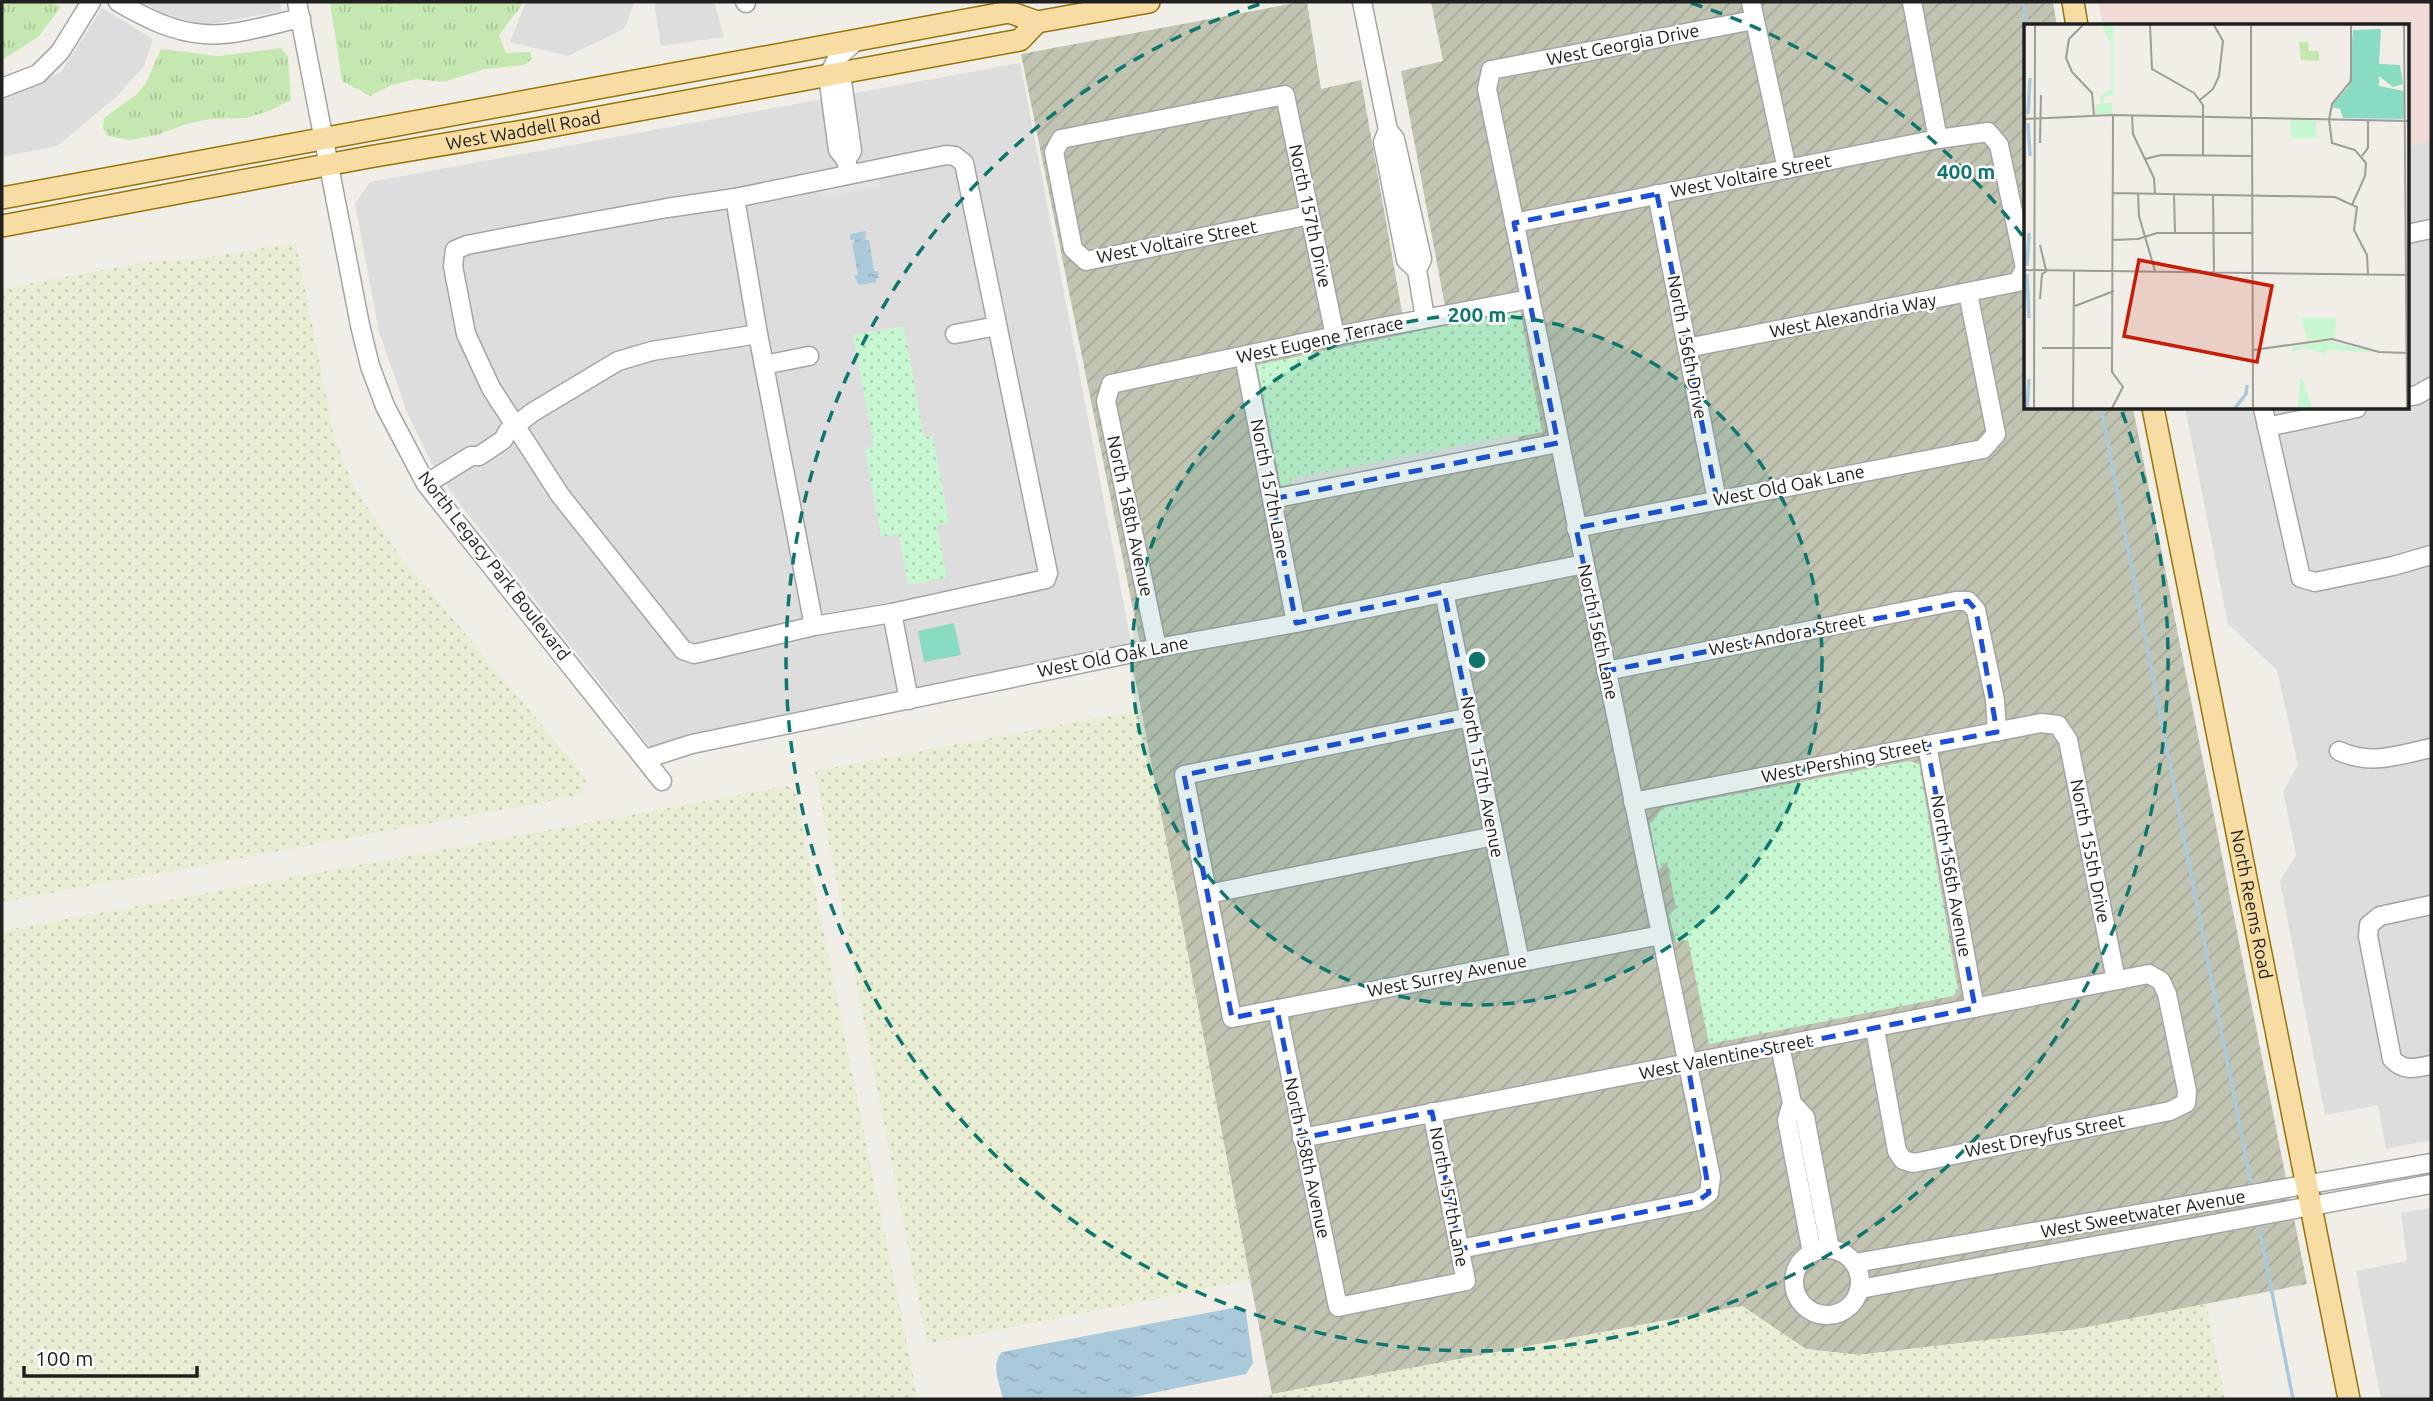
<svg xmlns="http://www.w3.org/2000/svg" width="2433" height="1401" font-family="Ubuntu,sans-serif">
	<defs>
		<pattern id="construction-furrows" width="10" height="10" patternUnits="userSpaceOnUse" patternTransform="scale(1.75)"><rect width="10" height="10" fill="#c2c4b2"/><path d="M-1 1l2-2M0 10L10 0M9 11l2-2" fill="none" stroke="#a6a899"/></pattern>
		<pattern id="farmland-dots" width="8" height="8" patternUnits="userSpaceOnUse" patternTransform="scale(1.75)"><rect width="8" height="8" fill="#e9edd3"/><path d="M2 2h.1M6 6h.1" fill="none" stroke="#c8cbb5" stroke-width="1.8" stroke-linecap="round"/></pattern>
		<pattern id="grass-tufts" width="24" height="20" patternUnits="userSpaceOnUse" patternTransform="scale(1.75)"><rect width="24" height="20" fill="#c5e7b0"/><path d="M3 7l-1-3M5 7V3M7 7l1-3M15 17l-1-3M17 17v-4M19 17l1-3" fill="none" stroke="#a9c697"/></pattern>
		<pattern id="park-dots" width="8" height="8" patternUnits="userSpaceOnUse" patternTransform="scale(1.75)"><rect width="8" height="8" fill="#c7f7d0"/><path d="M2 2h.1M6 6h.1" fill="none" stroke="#abd3b2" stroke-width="1.8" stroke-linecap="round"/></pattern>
		<pattern id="water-ripples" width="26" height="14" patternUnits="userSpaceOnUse" patternTransform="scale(1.75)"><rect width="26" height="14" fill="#aacadb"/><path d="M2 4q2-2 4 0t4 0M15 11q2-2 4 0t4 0" fill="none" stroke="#92adbc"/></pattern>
	</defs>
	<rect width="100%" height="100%" fill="#f0eee7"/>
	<g fill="#dedddd">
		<polygon points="142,2 279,2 282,11 206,25 166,15"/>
		<polygon points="526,2 635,2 624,29 568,56 510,42"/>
		<polygon points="654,2 714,2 724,37 661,46"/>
		<polygon points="102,8 153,39 144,66 117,96 57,146 2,157 2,96 26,90 61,72"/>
		<polygon points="1020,63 1131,642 1048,662 840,703 650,747 459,503 432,464 407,412 379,332 355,204 370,182"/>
		<polygon points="2431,141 2431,1140 2386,1149 2378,1105 2325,1115 2280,881 2296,855 2283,791 2298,765 2277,670 2228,624 2185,408 2407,408 2407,146"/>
		<polygon points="2431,1208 2431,1399 2381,1399 2356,1271 2407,1261 2401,1213"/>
	</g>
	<polygon fill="#f0dbd7" points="2098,2 2431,2 2431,141 2407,146 2407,26 2103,26"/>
	<polygon fill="url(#construction-furrows)" points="1301,2 1307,2 1321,89 1361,80 1405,329 1448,322 1401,71 1443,61 1431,2 2053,2 2057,26 2025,26 2025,408 2133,408 2307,1284 2072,1330 1858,1355 1806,1349 1742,1306 1272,1394 1129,647 1140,644 1021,54"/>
	<g fill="url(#farmland-dots)">
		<polygon points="296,243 334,437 354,487 399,555 577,767 586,781 582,795 2,902 2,289 140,263 203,258"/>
		<polygon points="1141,710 1250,1280 927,1344 815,771"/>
		<polygon points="787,786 795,791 918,1399 2,1399 2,931"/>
		<polygon points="2206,1304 2225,1399 1246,1399 1742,1306 1806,1349 1858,1355 2072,1330"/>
	</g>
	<g fill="url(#grass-tufts)">
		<polygon points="2,2 51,2 61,7 38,37 2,60"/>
		<polygon points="330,2 524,2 499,35 506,53 530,52 532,59 524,65 484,69 444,82 416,79 392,85 370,96 342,81"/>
		<polygon points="281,48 288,57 291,100 271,110 247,118 210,119 186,124 157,135 130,140 107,136 103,128 104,118 136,95 146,83 161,49 218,56"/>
	</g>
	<g fill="url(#park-dots)">
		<polygon points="1520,310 1542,432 1281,486 1257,365"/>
		<polygon points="904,326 924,437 933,436 949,522 937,525 947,578 908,585 899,534 881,537 865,449 874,446 853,335"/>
		<polygon points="1909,761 1919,764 1958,989 1953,996 1709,1044 1688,940 1676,942 1669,915 1676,908 1667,861 1658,871 1650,824 1663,808"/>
	</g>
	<polygon fill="#89dbc4" points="954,623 961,655 924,662 918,631"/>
	<g fill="#e4e4e4">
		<polygon points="877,173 880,187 822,198 819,184"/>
		<polygon points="1517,434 1519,445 1293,490 1291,479"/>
	</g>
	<g fill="url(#water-ripples)">
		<polygon points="866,231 865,240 869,240 874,271 878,271 879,278 876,278 876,282 859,285 854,276 858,275 852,243 855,242 854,239 851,240 850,234"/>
		<path d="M1238,1307L1243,1308L1246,1313L1253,1363L1246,1374L1123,1399H1003C1000,1385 990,1364 1002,1352Z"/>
	</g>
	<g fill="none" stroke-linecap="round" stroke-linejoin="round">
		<g stroke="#aacadb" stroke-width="3.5">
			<polyline points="2023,2 2028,26"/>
			<polyline points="2101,408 2252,1189"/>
			<polyline points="2258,1221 2293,1399"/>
		</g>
		<defs>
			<g id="minor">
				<path d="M118,2C144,17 172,32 204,34C233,37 272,24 301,18"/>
				<polyline points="297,2 360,325 370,366 385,406 426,484 662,781"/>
				<polyline points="745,2 746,3"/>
				<polyline points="1362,2 1388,130 1395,139 1422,259 1417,270 1425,318"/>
				<polyline points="1751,2 1787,169"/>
				<polyline points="1912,2 1938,139"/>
				<polyline points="841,74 852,151 846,160"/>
				<polyline points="2,88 38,74 60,52 91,2"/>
				<polyline points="1388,130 1383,142 1406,260 1417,270"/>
				<polygon points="946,155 955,156 964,163 1048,573 1046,579 892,613 814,626 694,654 683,650 560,495 491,388 466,334 453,266 455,250 467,245 524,234 667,208 735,198"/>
				<polyline points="849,174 846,160 838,150 828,76 838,57 856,41"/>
				<polyline points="1657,194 1717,500"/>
				<polyline points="735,198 758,334 814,626"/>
				<polyline points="1310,215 1086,261 1073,249 1054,152 1061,139 1285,95 1335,336"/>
				<polyline points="1514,223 1938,139 1988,132 1999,145 2025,268 2018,282 1687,348"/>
				<polyline points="2407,234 2431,229"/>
				<polyline points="955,334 997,326"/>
				<polyline points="1244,356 1296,623"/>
				<polyline points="764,365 809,356"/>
				<polyline points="2407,397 2417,395 2431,387"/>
				<polyline points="2263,408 2301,578 2315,582 2393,566 2431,555"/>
				<polyline points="2267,427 2357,408"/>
				<polyline points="426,484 471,456 479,456 503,440 508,431 533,412 618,361 652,351 758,334"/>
				<polyline points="1272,499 1558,443"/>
				<polyline points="1576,528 1983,449 1996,434 1968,293"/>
				<polyline points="1444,592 1520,962"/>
				<polyline points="892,613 909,700"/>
				<polyline points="1157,648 1106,401 1111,384 1335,336 1529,299"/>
				<polyline points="1606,671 1956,601 1968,601 1976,610 1995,700 1997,732"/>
				<polyline points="1470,717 1184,775 1232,1018 1661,935"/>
				<polyline points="1927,745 1975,1008"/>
				<path d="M2339,751C2371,766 2398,755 2431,748"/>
				<polyline points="645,759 692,744 1157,648 1296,623 1584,564"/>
				<polyline points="1633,802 2041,723 2058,725 2068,740 2116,980"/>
				<polyline points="1208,894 1494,836"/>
				<path d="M2431,905L2380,916L2369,925L2368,936L2392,1059C2404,1072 2416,1068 2431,1065"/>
				<polyline points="1277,1009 1338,1307 1466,1281 1432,1112"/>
				<polyline points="1780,1046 1792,1103 1787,1120 1812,1253"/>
				<polyline points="1792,1103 1805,1117 1830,1249"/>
				<polyline points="1302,1138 2149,974 2161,981 2167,994 2187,1091 2186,1103 2170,1111 1914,1163 1903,1160 1897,1151 1875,1029"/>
				<circle cx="1827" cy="1282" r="33"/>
				<polyline points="1460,1249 1698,1201 1709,1193 1711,1177 1487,89 1491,70 1754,20"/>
				<polyline points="1855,1263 2431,1163"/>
				<polyline points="1860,1289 2431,1184"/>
			</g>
			<g id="major">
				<polyline points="2073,2 2077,26"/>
				<polyline points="2,198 1009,12 1037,22 1149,2"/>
				<path id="s1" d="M2,226L369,157L535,129L1020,40L1037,22"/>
				<path id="s2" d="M2153,408L2349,1399"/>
			</g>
		</defs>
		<use href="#minor" stroke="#a4a4a4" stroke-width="21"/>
		<use href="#major" stroke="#947508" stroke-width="24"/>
		<use href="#minor" stroke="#fff" stroke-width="18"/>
		<use href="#major" stroke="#f7dda4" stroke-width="21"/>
	</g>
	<path fill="none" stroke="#1d4ed8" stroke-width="5" stroke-dasharray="14 9" stroke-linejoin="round" d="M1657,194L1717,500L1576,528L1606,671L1968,601L1976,610L1997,732L1927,745L1975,1008L1688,1065L1709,1193L1698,1201L1460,1249L1432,1112L1302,1138L1277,1009L1232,1018L1184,775L1470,717L1444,592L1296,623L1272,499L1558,443L1514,223Z"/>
	<circle cx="1477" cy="660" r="345" fill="#0f766e" fill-opacity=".12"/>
	<g fill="none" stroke="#0f766e" stroke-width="3.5" stroke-dasharray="12 9">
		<circle cx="1477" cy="660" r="345"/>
		<path d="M1691 3A691 691 0 0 1 2025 239M2122 412A691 691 0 1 1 1263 3"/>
	</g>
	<g text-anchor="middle" stroke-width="5" stroke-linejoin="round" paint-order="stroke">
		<g font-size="18" fill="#202020" stroke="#fff">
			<text transform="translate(1623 45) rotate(-11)" y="6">West Georgia Drive</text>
			<text dy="6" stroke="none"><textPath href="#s1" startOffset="530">West Waddell Road</textPath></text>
			<text transform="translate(1751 176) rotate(-11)" y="6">West Voltaire Street</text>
			<text transform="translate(1310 216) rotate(78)" y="6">North 157th Drive</text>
			<text transform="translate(1177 242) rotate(-11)" y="6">West Voltaire Street</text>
			<text transform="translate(1853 316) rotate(-11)" y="6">West Alexandria Way</text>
			<text transform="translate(1320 340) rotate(-12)" y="6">West Eugene Terrace</text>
			<text transform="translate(1687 347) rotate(79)" y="6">North 156th Drive</text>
			<text transform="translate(1789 486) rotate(-11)" y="6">West Old Oak Lane</text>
			<text transform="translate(1270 489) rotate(79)" y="6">North 157th Lane</text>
			<text transform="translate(1130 516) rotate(78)" y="6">North 158th Avenue</text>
			<text transform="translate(494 566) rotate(52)" y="6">North Legacy Park Boulevard</text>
			<text transform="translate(1598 632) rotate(78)" y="6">North156th Lane</text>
			<text transform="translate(1787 635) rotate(-11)" y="6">West Andora Street</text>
			<text transform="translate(1113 657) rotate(-11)" y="6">West Old Oak Lane</text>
			<text transform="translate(1845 761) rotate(-11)" y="6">West Pershing Street</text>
			<text transform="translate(1482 777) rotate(79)" y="6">North 157th Avenue</text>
			<text transform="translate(2090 851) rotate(79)" y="6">North 155th Drive</text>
			<text transform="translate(1951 876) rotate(80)" y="6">North 156th Avenue</text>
			<text dy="6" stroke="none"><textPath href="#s2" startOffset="506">North Reems Road</textPath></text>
			<text transform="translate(1447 976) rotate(-11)" y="6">West Surrey Avenue</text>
			<text transform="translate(1726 1057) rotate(-11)" y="6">West Valentine Street</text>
			<text transform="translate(2045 1136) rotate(-11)" y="6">West Dreyfus Street</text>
			<text transform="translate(1307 1158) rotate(78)" y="6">North 158th Avenue</text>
			<text transform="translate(1449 1197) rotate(79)" y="6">North 157th Lane</text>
			<text transform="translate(2143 1214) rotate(-10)" y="6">West Sweetwater Avenue</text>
		</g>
	</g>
	<g transform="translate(2024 24)">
		<rect width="385" height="385" fill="#f0eee7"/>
		<path d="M275,18H284L285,27H295V37L277,36Z" fill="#c5e7b0"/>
		<path d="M78,1H89V72L80,73V79H88V90H71L72,80L78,81L75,73L87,65V20ZM266,95L292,96V112L305,114H267ZM312,294L311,314L283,316L277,294ZM300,316L350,328L303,326L302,330L280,324L270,327L271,334L268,323ZM276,354L279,356L288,384H274Z" fill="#c7f7d0"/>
		<path d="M357,5L355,40L376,41L379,60L369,63L355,52V62L380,67V95L319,94L316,85L307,83L325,62L329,6Z" fill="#89dbc4"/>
		<path fill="none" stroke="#aacadb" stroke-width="3.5" d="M4,90L6,54M4,99L6,132M3,242L5,209M3,250L5,294M3,384L5,355M211,384L222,370L223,361"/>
		<path fill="none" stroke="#9d9c97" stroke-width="2" d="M59,1L45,15L42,34L48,48L68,69L70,92M126,1L128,45L170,69L179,81V131M227,1V95M327,1V57L308,80L305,96L308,119L331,126L342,139L341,152L328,181M380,1L383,384M176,76L189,65L195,52L199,17L190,1M108,92L109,110L130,154L131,170M228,93L229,384M0,95L88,91L385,97M16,119L17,71M338,132L344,124V96M121,135L137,131L228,132M89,169L311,173L333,183L330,206L343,231L344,250M114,169L115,192L131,247M150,170L151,209M189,170L190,248M88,216L114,215L133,209H228M16,221L22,246M0,246L385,251M16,275L18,250L23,247M51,282L90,267M18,324H88M229,326L308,315L355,328L385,329M10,384L11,1M49,384L50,246M88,384L99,363L88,348L89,91"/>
		<path fill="#c51f0a" fill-opacity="0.15" stroke="#c51f0a" stroke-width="3.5" d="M115,236L248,262L233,338L100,312Z"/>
		<rect width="385" height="385" fill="none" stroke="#202020" stroke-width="3.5"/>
	</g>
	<circle cx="1477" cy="660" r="10" fill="#0f766e" stroke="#fff" stroke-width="3.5"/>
	<g font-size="21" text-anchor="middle" font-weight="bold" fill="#0f766e" stroke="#fff" stroke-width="5" stroke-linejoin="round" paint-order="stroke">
		<text x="1966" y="179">400 m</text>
		<text x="1477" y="322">200 m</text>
	</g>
	<rect width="2433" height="1401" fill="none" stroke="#202020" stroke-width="7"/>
	<path d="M24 1366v10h173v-10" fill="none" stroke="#202020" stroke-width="3.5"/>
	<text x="35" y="1366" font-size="21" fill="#202020" stroke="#ffffff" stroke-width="5" paint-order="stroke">100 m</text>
</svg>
